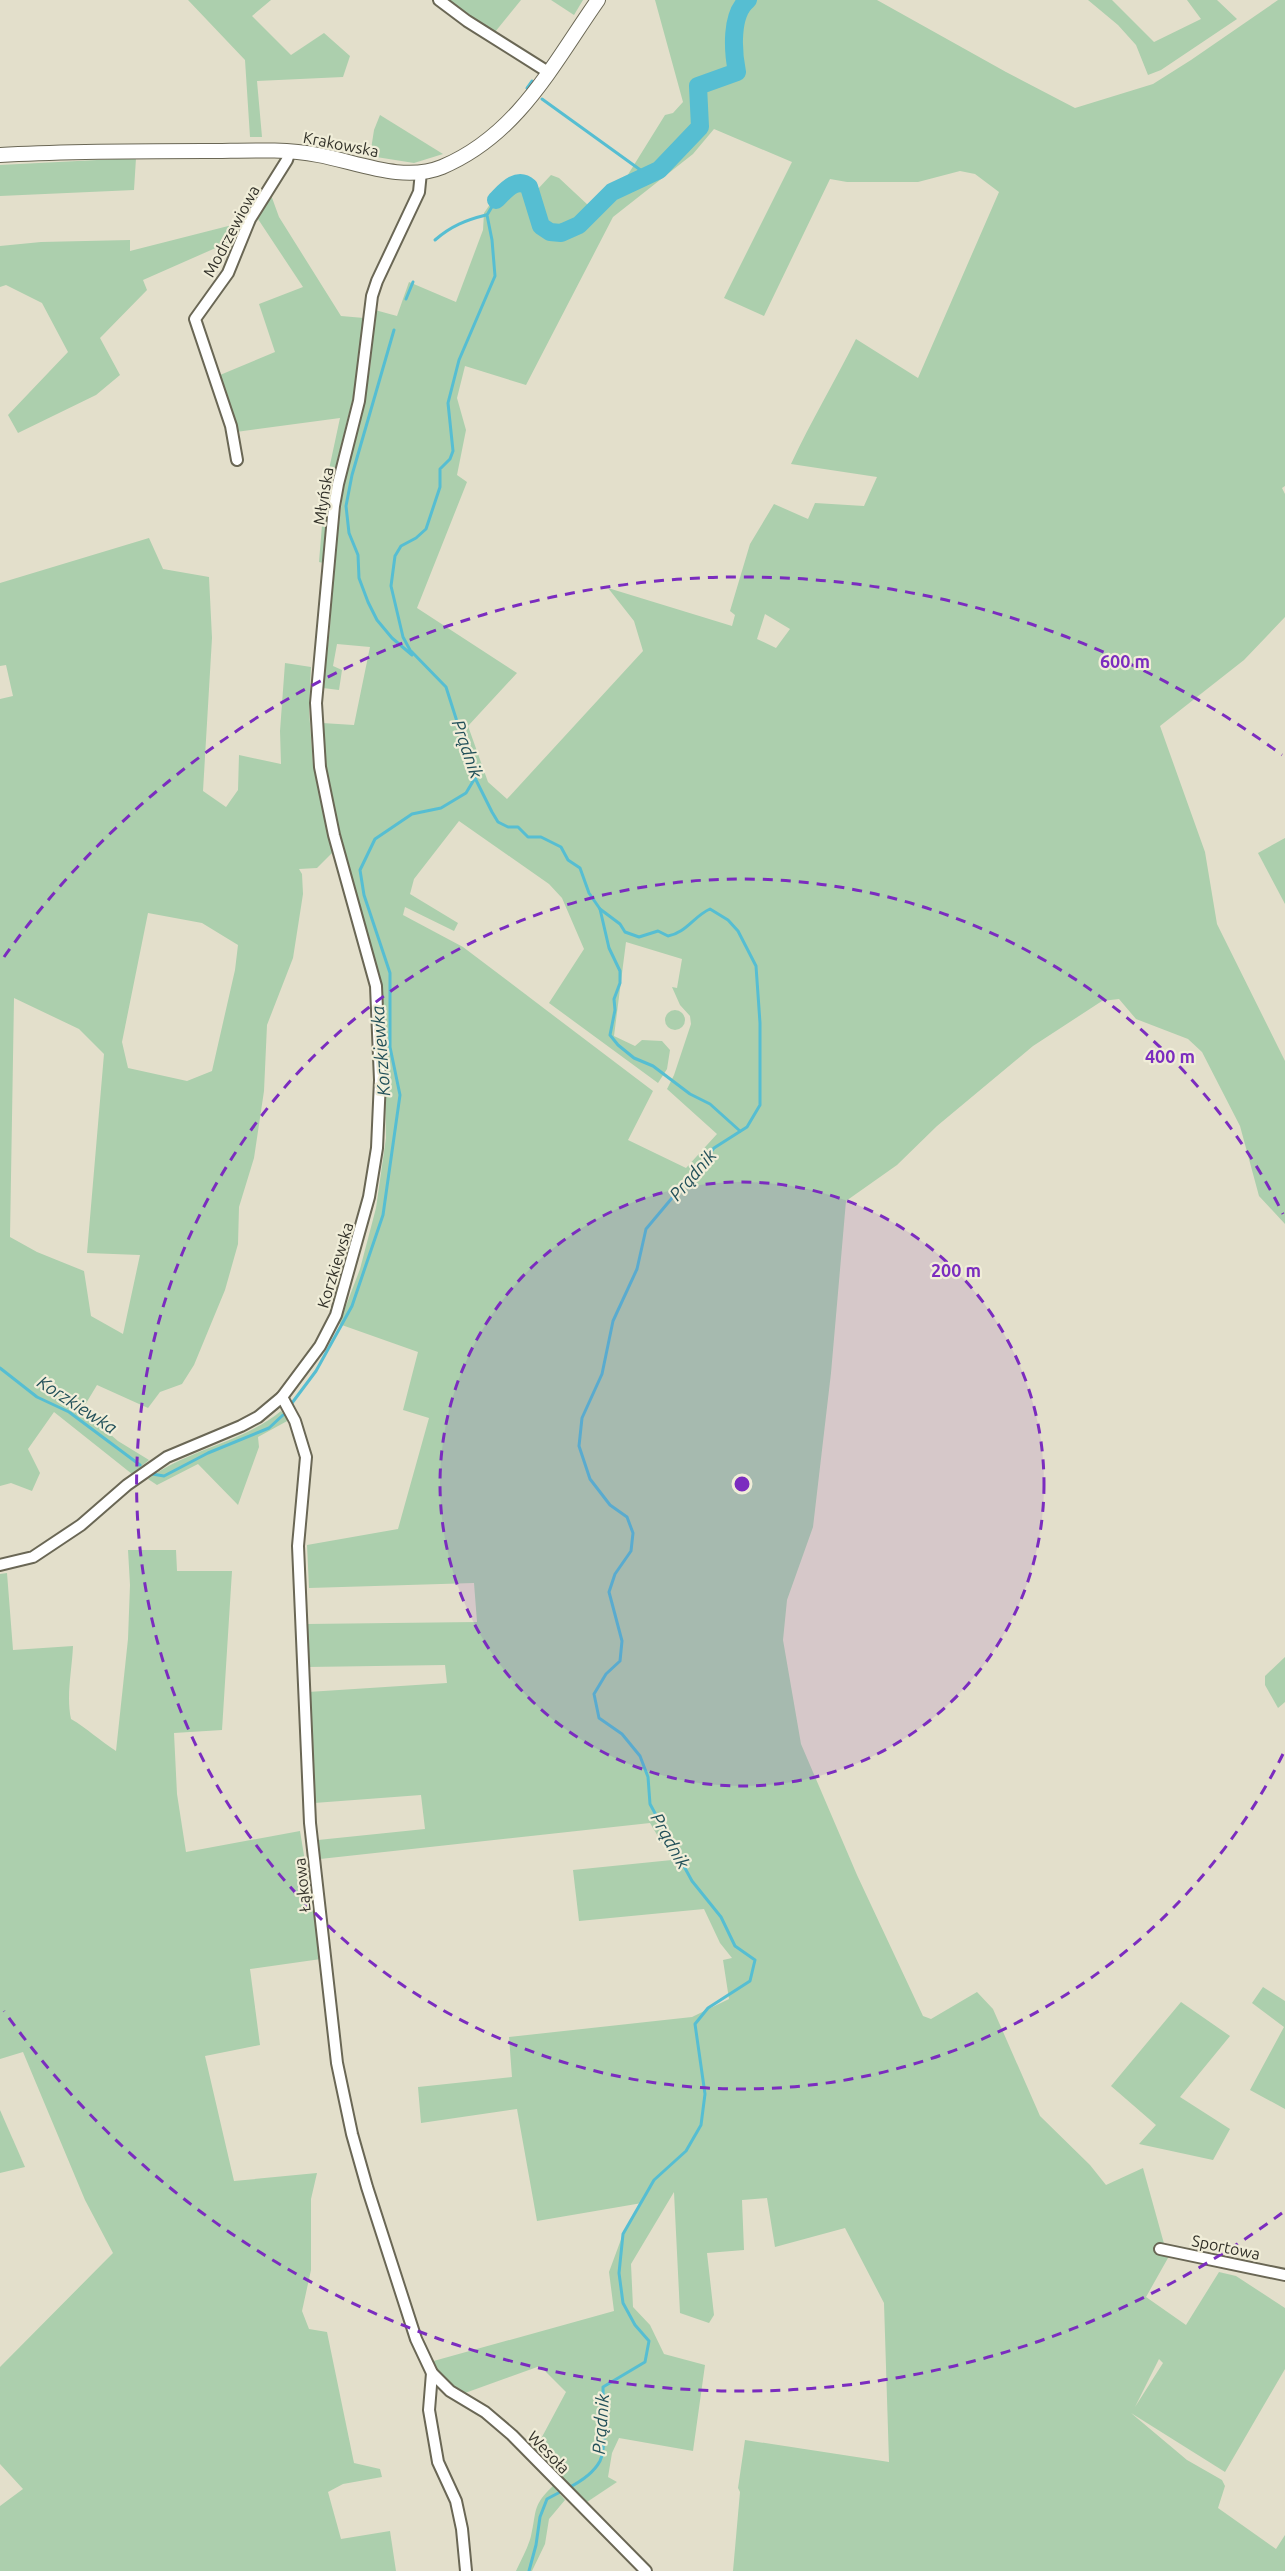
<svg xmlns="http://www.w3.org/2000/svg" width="1285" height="2571" font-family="Ubuntu,sans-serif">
	<rect width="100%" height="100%" fill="#e3dfcb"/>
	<g fill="#accfad" fill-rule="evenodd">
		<polygon points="188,0 271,0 252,16 291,55 324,33 350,56 343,77 257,81 262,137 250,137 245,60"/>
		<polygon points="448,0 521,0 495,32"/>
		<polygon points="551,0 583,0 574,15"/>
		<path d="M655,0H877L1006,72L1075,108L1153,84L1191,60L1278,0H1285V486L1282,488L1285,494V617L1244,660L1160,726L1205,852L1217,924L1285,1061V1224L1259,1196L1240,1126L1202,1052L1188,1039L1136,1019L1119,999L1102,1001L1033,1046L937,1126L897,1165L846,1201L831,1373L813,1527L787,1600L783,1640L801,1744L857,1875L923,2016L931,2019L977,1992L993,2009L1040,2116L1090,2165L1106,2185L1143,2168L1168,2258L1146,2297L1186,2325L1219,2272L1236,2276L1285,2308V2369L1225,2472L1131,2413L1187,2460L1222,2480L1225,2486L1218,2508L1276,2549L1285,2535V2571H733L740,2492L738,2488L745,2440L889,2462L884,2303L845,2228L775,2247L767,2198L742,2200L744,2250L707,2253L714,2315L709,2323L680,2313L674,2192L631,2264L633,2307L650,2325L664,2354L705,2365L693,2451L619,2438L612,2453L608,2477L617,2482L584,2504L535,2450L566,2392L540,2366L465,2393L445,2380L430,2362L614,2311L609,2272L623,2234L642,2203L537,2221L517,2109L421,2123L418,2087L512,2077L509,2037L692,2017L729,1999L723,1960L732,1958L720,1943L704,1909L579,1921L573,1870L672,1860L650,1823L320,1859L318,1840L425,1829L421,1795L314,1803L308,1692L447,1683L445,1665L307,1667L306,1624L477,1622L474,1583L309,1588L307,1545L398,1529L429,1418L403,1410L418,1352L339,1324L360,1269L376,1208L386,1138L383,1002L323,769L322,723L354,725L370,647L337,644L333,666L342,670L339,690L323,688L330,628L332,578L344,484L370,369L375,310L397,316L409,282L456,302L483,230L484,213L497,194L515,179L527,176L536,191L551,175L559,178L589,206L624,181L665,115L673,113L683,102ZM714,129L792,162L724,298L764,316L830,179L847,182H918L960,171L975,174L999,192L918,378L856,339C835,381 811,421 791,464L877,477L864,506L815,503L808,519L774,504L750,544L730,611L735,615L732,626L608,588L634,621L643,651L507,799L488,782L468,726L517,673L417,608L467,482L457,475L466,430L457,398L465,366L526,385L613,217L693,154ZM765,614L790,629L776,648L757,639ZM459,821L549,884L562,898L584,949L549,1003L658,1083L667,1069L670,1050L662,1041L642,1040L635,1046L614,1036L626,942L682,959L677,988L672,987L680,1005L690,1016L691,1024L674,1075L667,1089L717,1134L686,1168L628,1140L653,1091L463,947L403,915L405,907L454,931L458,923L410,894L414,879ZM1159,2359L1163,2363L1135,2407Z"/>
		<polygon points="1088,0 1112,0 1154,42 1201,19 1187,0 1217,0 1237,19 1161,70 1148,75 1136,45 1118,25"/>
		<polygon points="380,115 443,154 414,163 370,156 374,130"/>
		<polygon points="136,158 134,190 0,196 0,165"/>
		<polygon points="271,195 279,217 341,316 364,318 354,393 330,489 323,563 319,562 325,488 340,418 236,432 220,375 275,352 259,304 303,287 256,216"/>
		<polygon points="244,222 236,239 143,280 147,290 100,338 120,375 96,395 18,433 8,415 68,352 42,303 6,285 0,287 0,246 41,242 130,240 130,251"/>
		<path d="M149,538L163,569L209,577L212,638L203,791L226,807L238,790L239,755L281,764L280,731L285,663L311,667L309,710L313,765L333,852L317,868L299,869L302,874L303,894L293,958L267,1025L264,1091L254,1158L239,1207L238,1244L225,1290L194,1365L182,1384L160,1392L148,1408L97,1385L82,1410L118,1441L149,1460L132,1474L54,1412L28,1449L40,1473L32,1491L11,1483L0,1486V699L13,696L6,665L0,666V583ZM148,913L202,923L238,945L235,970L212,1071L187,1081L128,1068L122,1042ZM14,998L79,1029L104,1054L87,1253L140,1255L123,1334L91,1316L84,1271L37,1252L10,1237Z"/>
		<polygon points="1285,838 1285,904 1258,853"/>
		<circle cx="675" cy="1020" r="10"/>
		<path d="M281,1411L289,1420L258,1437L259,1447L238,1505L198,1464L157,1485L148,1479C188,1449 242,1443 281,1411Z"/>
		<path d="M128,1550H176L177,1571H232L222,1730L174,1733L177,1794L186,1852L300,1831L321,1959L250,1969L260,2045L205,2056L234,2181L317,2173L311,2199V2270L302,2311L309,2329L327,2332L354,2463L380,2469L382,2477L343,2484L328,2492L341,2539L390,2531L396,2571H0V2506L23,2489L0,2464V2367L113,2253L85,2200L23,2052L0,2059V1574L7,1573L13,1650L73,1646C72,1670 66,1696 71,1719C87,1728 100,1741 116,1751L128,1639L130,1585Z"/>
		<polygon points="1285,1657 1285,1702 1278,1708 1265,1685 1265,1676"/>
		<polygon points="1263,1987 1285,2001 1285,2109 1250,2090 1284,2027 1252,2003"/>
		<polygon points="1181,2002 1230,2036 1180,2097 1230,2129 1213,2160 1139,2144 1156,2125 1111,2086"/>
		<polygon points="0,2110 25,2167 0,2173"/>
		<path d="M553,2486L565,2500L549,2519L545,2544L532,2571H516C521,2560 528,2548 531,2536C537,2510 532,2506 553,2486Z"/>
	</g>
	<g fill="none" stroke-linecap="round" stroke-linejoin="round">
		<g stroke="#56bed2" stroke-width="3">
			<polyline points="527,88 532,81"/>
			<polyline points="542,99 646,174"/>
			<path d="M496,200L487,215L492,240L495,276L459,360L448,403L453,451L450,459L440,469V487L426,529L416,538L401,546L395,556L391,586L403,637L410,650L446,687L475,778L492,812L498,822L508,827H518L528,837H541L561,847L568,860L580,868L589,893L600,909L620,924L625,932L639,937L658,931L668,936C686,933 694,916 710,909L728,920L738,931L756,966L760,1023V1105L747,1127L714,1148L646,1229L637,1269L613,1321L602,1374L582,1418L579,1446L590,1479L610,1505L627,1517L633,1533L631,1551L615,1574L609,1592L622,1641L620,1661L606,1674L594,1694L599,1718L622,1734L640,1756L648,1777L650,1804L692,1881L721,1917L735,1946L755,1960L750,1981L708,2008L695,2024L705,2094L701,2125L686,2151L654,2180L623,2234L619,2273L623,2303L635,2325L649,2341L645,2362L603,2387C603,2404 607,2447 600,2461C593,2474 580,2482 568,2488"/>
			<path d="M435,240C451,226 466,220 486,215"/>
			<polyline points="406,299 413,282"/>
			<polyline points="394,330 352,475 346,506 349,533 358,555 359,578 368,602 377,620 392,638 412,655"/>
			<polyline points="600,909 609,948 620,971 620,983 614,999 615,1010 610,1035 618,1045 634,1058 653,1066 690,1094 710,1104 740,1131"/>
			<polyline points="0,1368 37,1397 69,1412 140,1465"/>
			<polyline points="292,1403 316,1371 352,1306 383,1215 400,1095 390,1047 390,973 364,895 360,870 375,839 412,814 441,808 466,793 475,778"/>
			<polyline points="152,1474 164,1476 208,1453 269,1428 283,1415"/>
			<polyline points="529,2571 536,2545 540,2517 547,2499 562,2491"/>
		</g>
		<path stroke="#56bed2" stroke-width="18" d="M496,200C505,191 517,176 529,187L541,226L550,232L561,233L579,225L612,192L659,170L700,127L698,86L737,72C733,52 730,14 748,0"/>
		<defs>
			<g id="minor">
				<polyline points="439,0 467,21 548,72"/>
				<polyline points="237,460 231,426 195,319 228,273 250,219 287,160 290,151"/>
				<polyline points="282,1397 295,1421 306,1457 298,1546 310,1823 337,2063 352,2134 367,2187 416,2339 432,2373 450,2391 485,2412 512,2435 646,2571"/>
				<polyline points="0,1565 33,1557 81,1525 127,1485 167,1457 241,1426 258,1417 282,1397 320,1346 336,1315 369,1197 377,1148 380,1080 376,986 334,835 320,767 316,703 334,506 338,484 359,401 372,296 377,281 419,192 421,172"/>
				<polyline points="1160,2249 1285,2275"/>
				<polyline points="432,2373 429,2410 438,2462 456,2501 462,2529 466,2571"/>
			</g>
			<path id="major" d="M0,155C68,151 136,151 204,151C242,151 281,148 318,155C357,162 403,183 442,167C518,135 553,64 598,0"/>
		</defs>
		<use href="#minor" stroke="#6a6755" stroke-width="14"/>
		<use href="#major" stroke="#6a6755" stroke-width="16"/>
		<use href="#minor" stroke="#fff" stroke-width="10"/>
		<use href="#major" stroke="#fff" stroke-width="14"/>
	</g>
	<circle cx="742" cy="1484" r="302" fill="#7b2cbf" fill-opacity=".12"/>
	<g fill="none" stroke="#7b2cbf" stroke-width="3" stroke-dasharray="10 8">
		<circle cx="742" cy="1484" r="302"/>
		<path d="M1283 1754A605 605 0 1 1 1283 1214"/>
		<path d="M1282 2213A907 907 0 0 1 4 2011M4 957A907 907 0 0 1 1282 755"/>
	</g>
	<g text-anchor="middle" stroke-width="4.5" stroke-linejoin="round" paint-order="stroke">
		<g font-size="16" fill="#323129" stroke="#f0edd8">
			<text transform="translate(341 144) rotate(11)" y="6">Krakowska</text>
			<text transform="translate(231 231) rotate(-62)" y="6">Modrzewiowa</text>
			<text transform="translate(323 496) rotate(-81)" y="6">Młyńska</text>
			<text transform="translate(335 1265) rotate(-73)" y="6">Korzkiewska</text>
			<text transform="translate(302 1885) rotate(-96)" y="6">Łąkowa</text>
			<text transform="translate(1226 2247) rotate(12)" y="6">Sportowa</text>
			<text transform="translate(549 2452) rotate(46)" y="6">Wesoła</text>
		</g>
		<g font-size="18" font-style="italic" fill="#225059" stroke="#f0edd8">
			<text transform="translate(467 749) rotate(71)" y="6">Prądnik</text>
			<text transform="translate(381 1051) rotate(-94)" y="6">Korzkiewka</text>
			<text transform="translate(693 1175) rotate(-49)" y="6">Prądnik</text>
			<text transform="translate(77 1405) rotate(33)" y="6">Korzkiewka</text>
			<text transform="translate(670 1841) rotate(61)" y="6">Prądnik</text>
			<text transform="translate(601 2424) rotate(-86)" y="6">Prądnik</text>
		</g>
	</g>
	<circle cx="742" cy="1484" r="9" fill="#7b2cbf" stroke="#f0edd8" stroke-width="3"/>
	<g font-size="18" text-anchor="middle" font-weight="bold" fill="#7b2cbf" stroke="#f0edd8" stroke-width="4.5" stroke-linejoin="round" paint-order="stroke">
		<text x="1125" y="668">600 m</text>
		<text x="1170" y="1063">400 m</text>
		<text x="956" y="1277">200 m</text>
	</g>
</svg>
